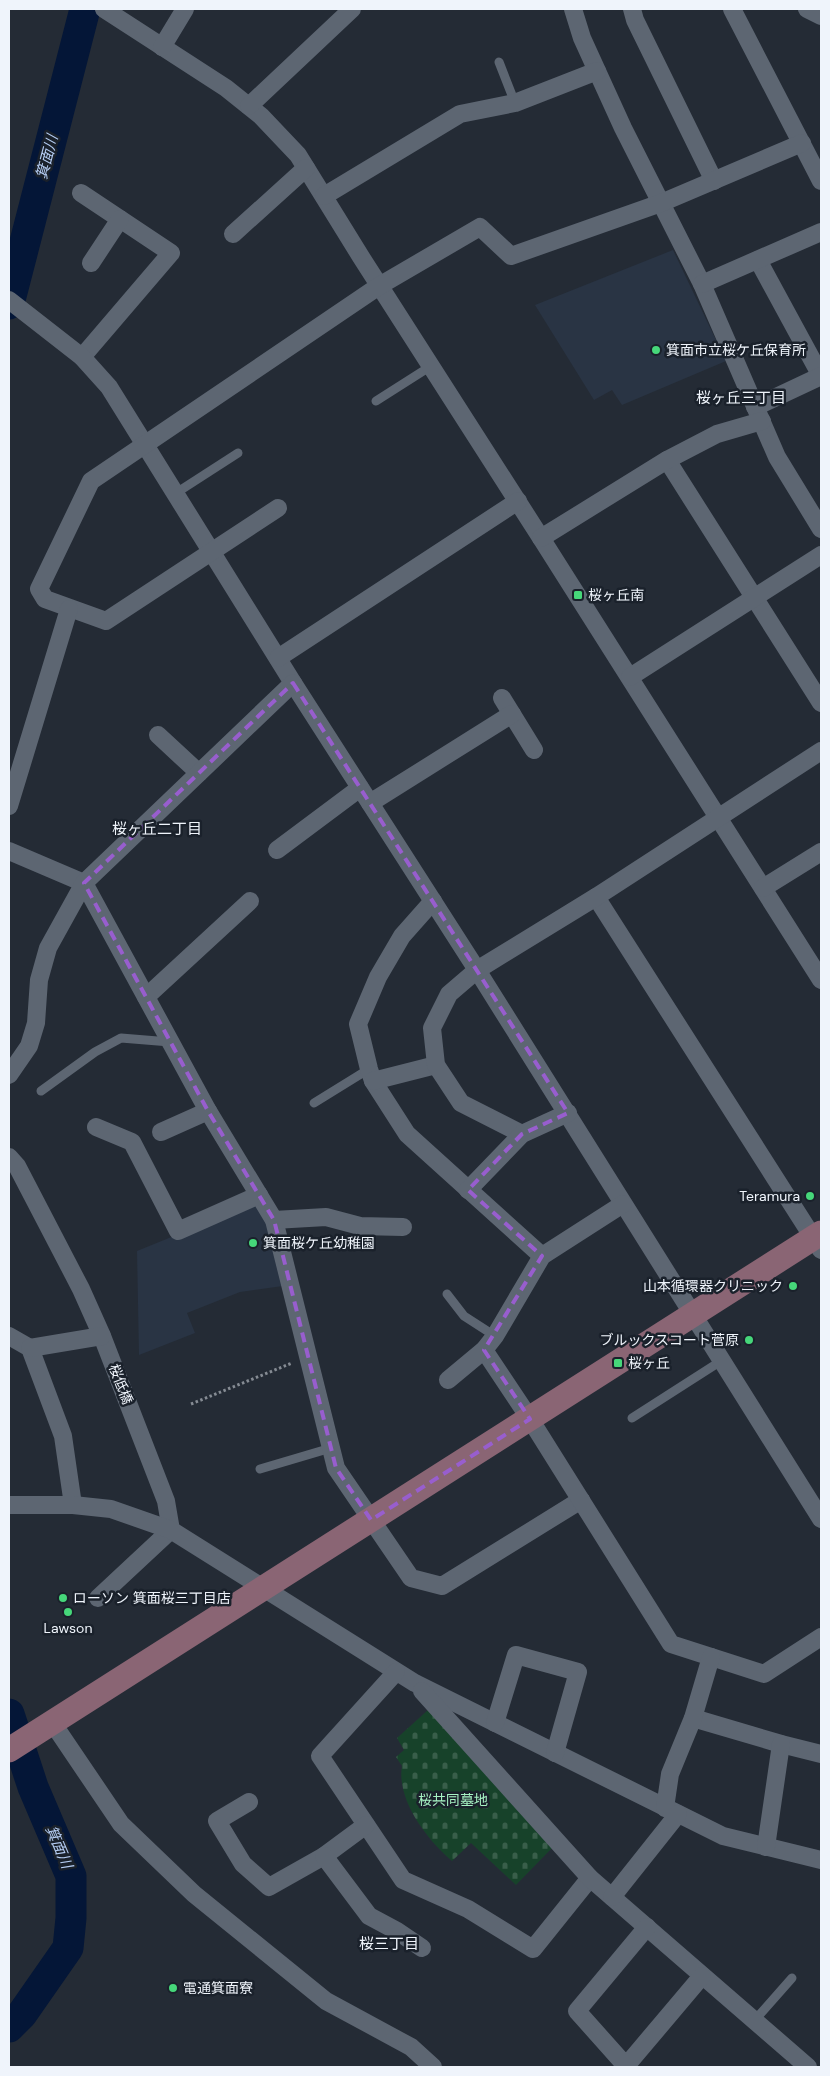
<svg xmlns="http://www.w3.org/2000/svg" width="830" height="2076" font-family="'DM Sans','Noto Sans JP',sans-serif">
	<defs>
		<pattern id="cemetery-stones" width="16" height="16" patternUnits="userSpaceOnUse" patternTransform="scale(1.25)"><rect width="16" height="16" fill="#17422a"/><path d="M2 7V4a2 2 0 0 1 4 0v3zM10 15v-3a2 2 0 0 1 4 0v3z" fill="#395e4a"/></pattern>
	</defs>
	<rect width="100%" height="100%" fill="#242b35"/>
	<g fill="#293444">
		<polygon points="673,250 726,361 622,405 612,390 594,400 535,305"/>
		<polygon points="258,1204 271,1234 283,1286 240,1292 187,1313 195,1333 139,1355 137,1251 218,1218"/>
	</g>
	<path fill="url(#cemetery-stones)" d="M428,1710L552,1848L516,1885L471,1843L452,1861C427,1840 396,1799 402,1766L396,1757L404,1750L397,1738Z"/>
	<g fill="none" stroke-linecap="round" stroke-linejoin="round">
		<g stroke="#041637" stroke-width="31">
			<polyline points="9,304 85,9"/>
			<polyline points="9,1714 33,1787 71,1876 71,1918 68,1948 22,2014 9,2027"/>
		</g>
		<polyline stroke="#858b93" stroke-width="3" stroke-dasharray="2.5 2.5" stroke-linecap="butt" points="191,1404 292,1363"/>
		<g stroke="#5d6672" stroke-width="9">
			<polyline points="499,62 515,103"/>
			<polyline points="376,401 431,366"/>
			<polyline points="176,493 238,453"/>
			<polyline points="41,1091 95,1052 121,1038 170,1042"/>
			<polyline points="314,1103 369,1069"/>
			<polyline points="447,1294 464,1316 495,1336"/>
			<polyline points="632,1418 721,1361"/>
			<polyline points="260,1469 331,1448"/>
			<polyline points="754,2021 792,1978"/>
		</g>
		<g stroke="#5d6672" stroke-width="18">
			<polyline points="104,9 226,88 261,116 298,155 361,257 541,538 821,980"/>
			<polyline points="573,9 582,38 623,128 702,284 777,457 821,529"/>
			<polyline points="632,9 635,20 714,181"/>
			<polyline points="732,9 821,181"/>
			<polyline points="807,9 821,16"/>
			<polyline points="162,47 185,9"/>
			<polyline points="249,106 352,9"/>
			<polyline points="81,193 171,253 82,357"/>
			<polyline points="324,196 460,114 515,103 597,71"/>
			<polyline points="233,234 306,168"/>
			<polyline points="758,260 821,376"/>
			<polyline points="91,263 120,219"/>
			<polyline points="702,284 821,232"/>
			<polyline points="9,300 82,357 109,387 293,683 477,970 821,1519"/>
			<polyline points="755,407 821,376"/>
			<polyline points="667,460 821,703"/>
			<polyline points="278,508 106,621 45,599 39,589 91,481 379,286 480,227 511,256 661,203 802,143"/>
			<polyline points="541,538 667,460 717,434 762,421"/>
			<polyline points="278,658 518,501"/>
			<polyline points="630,677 821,555"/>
			<polyline points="502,698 534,750"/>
			<polyline points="158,735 199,773"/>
			<polyline points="370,803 512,714"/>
			<polyline points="9,806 69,609"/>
			<polyline points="277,850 360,788"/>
			<polyline points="9,851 84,883 208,1111 274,1220 336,1468 411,1578 442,1586 581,1500"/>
			<polyline points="763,888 821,852"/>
			<polyline points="596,897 821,1250"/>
			<polyline points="433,901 402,936 378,977 358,1024 369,1069 373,1081 407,1134 542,1256"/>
			<polyline points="146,997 250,901"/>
			<polyline points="9,1075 29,1046 36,1023 39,980 48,948 84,883 293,683"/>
			<polyline points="373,1081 436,1065"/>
			<polyline points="96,1127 132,1142 178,1231 259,1195"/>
			<polyline points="161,1132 208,1111"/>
			<polyline points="522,1134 461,1103 436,1065 432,1028 449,994 477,970 596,897 821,751"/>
			<polyline points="9,1157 17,1166 81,1289 102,1336 166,1501 171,1530 98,1598"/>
			<polyline points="468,1190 522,1134 568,1113"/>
			<polyline points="274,1220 326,1217 360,1226 403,1227"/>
			<polyline points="9,1336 30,1348 63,1436 73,1505"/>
			<polyline points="30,1348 102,1336"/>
			<polyline points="484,1350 530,1419 671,1644 764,1674 821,1637"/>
			<polyline points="448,1380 484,1350 495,1336 542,1256 623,1204"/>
			<polyline points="9,1505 73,1505 111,1509 171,1530 415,1683 723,1836 821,1860"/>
			<polyline points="396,1672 320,1756 403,1880 468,1909 533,1949 590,1878"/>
			<polyline points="422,1691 590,1878 808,2067"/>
			<polyline points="693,1718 781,1744 821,1754"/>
			<polyline points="52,1722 121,1824 194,1894 326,2001 411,2047 433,2067"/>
			<polyline points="495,1723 516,1655 578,1672 555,1753"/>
			<polyline points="249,1802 217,1821 243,1864 269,1887 324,1856 366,1825"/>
			<polyline points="665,1808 670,1774 693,1718 711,1657"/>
			<polyline points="766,1847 781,1744"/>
			<polyline points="324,1856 369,1916 397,1931 422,1948"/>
			<polyline points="612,1897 678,1814"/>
			<polyline points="647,1927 577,2011 626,2066 702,1976"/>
		</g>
		<polyline stroke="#8a6574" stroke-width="25" points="9,1750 821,1233"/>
	</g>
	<path fill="none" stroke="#985ece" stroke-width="4" stroke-dasharray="10 6" stroke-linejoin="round" d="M293,683L568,1113L522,1134L468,1190L542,1256L484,1350L530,1419L371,1520L336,1468L274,1220L208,1111L84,883Z"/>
	<g fill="#46d77a" stroke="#1a212b" stroke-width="2">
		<circle cx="656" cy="350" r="5"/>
		<rect x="573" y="590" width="10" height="10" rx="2.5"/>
		<circle cx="810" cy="1196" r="5"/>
		<circle cx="253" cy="1243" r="5"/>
		<circle cx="793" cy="1286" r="5"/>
		<circle cx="749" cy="1340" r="5"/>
		<rect x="613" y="1358" width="10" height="10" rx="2.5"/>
		<circle cx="63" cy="1598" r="5"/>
		<circle cx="68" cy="1612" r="5"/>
		<circle cx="173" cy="1988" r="5"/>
	</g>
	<g text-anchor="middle" stroke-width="5" stroke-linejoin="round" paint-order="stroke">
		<g font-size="14" fill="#eff4fb" stroke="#1a212b" text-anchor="start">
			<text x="666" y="355">箕面市立桜ケ丘保育所</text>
			<text x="588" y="600">桜ヶ丘南</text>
			<text x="800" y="1201" text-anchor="end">Teramura</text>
			<text x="263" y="1248">箕面桜ケ丘幼稚園</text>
			<text x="783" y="1291" text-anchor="end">山本循環器クリニック</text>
			<text x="739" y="1345" text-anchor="end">ブルックスコート菅原</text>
			<text x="628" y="1368">桜ヶ丘</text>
			<text x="73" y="1603">ローソン 箕面桜三丁目店</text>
			<text x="68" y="1633" text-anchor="middle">Lawson</text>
			<text x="183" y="1993">電通箕面寮</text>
		</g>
		<g font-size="14" fill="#eff4fb" stroke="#1a212b">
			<text transform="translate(121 1384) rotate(69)" y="5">桜低橋</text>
		</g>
		<g font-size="14" fill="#a6f2c3" stroke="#1a212b">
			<text x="453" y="1805">桜共同墓地</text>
		</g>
		<g font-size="15" font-style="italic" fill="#b5cdf3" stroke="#1a212b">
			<text transform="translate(47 157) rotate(-75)" y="5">箕面川</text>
			<text transform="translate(59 1847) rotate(67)" y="5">箕面川</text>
		</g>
		<g font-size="15" fill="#eff4fb" stroke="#1a212b">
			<text x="741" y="403">桜ヶ丘三丁目</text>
			<text x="157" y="834">桜ヶ丘二丁目</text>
			<text x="389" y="1949">桜三丁目</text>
		</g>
	</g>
	<rect width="830" height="2076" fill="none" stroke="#eff4fb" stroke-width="20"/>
</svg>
